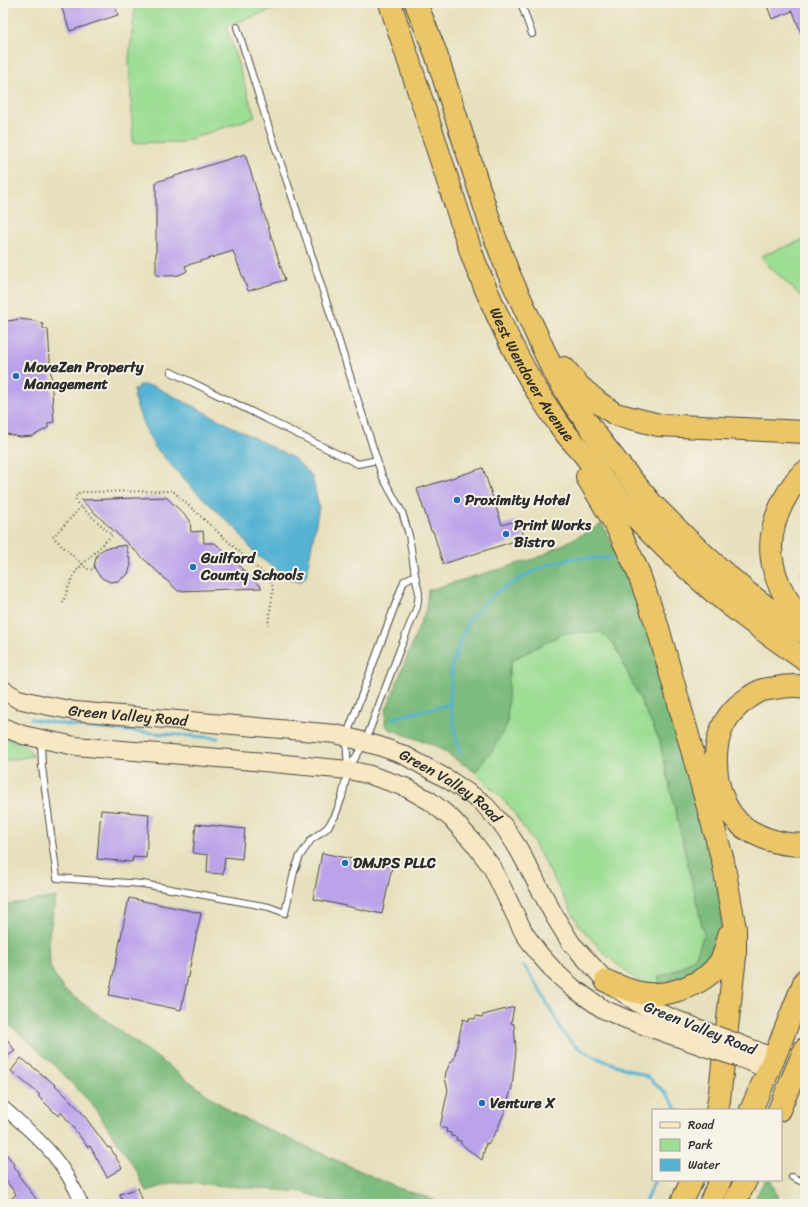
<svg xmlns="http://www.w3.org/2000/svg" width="808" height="1207" font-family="Sriracha,sans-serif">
	<rect width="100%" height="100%" fill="#f7f3e8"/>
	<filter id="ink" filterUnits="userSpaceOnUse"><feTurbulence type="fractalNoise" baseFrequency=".025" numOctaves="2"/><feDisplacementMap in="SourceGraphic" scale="8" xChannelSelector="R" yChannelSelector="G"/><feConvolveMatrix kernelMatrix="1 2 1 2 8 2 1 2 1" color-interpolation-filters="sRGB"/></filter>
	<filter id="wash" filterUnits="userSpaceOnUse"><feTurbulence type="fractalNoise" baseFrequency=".012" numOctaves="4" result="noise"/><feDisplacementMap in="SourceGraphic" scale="16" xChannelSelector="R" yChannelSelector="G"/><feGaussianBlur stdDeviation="0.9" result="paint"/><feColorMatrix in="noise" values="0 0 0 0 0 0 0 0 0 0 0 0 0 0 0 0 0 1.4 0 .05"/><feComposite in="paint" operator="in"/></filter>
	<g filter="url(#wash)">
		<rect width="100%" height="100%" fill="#e7e0bd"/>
		<g fill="#9ddd94" stroke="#648460">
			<polygon points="133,3 292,3 226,26 255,117 181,142 133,143 129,58 135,8"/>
			<polygon points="805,239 805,300 770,267 761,256"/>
			<polygon points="601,631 614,644 659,739 704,934 696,956 680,968 658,977 661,984 644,983 633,977 607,956 580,927 534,843 510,807 475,772 492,751 512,660 564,633"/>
			<path d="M3,737C16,742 27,743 33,756L3,761Z"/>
		</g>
		<g fill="#7ebc7e" stroke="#547454">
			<polygon points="602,524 624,569 651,634 686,757 719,891 722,930 717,948 704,964 685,978 661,984 658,977 680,968 696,956 704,934 659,739 614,644 601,632 564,633 512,660 509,671 507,725 492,751 475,772 436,746 389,729 385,724 386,710 426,609 428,590 537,558"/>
			<polygon points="56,897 49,935 50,967 63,989 234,1114 396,1187 446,1204 338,1204 303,1192 175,1182 146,1191 137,1171 91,1103 54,1065 3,1019 3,905"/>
			<polygon points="765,1180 771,1180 780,1204 752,1204"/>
		</g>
		<polygon fill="#55b2d3" stroke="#406e7f" points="140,385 154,386 295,459 312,476 319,507 306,576 302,581 293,581 256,555 237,530 188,484 154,446 143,424 134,398 134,390"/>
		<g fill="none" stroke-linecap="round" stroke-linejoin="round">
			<g stroke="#55b2d3" stroke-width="3">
				<polyline points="801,573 805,573"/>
				<polyline points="393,718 450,704"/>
				<polyline points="31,719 88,728 218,738"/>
				<polyline points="460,753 450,704 452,664 470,618 497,592 528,574 550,564 574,558 610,558"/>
				<polyline points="524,966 540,990 563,1033 574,1045 592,1056 648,1077 666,1093 678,1110"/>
				<polyline points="644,1204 655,1180"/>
			</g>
		</g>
		<g id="blocks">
			<g fill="#bba3ea">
				<polygon points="60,3 114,3 118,15 70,31"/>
				<polygon points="766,3 805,3 805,41 804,41 793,11 772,19"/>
				<polygon points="245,154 285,280 248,291 233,251 185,266 187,271 179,275 168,276 156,275 156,182"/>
				<polygon points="20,319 35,321 43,324 43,329 48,329 54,422 48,423 48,428 33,436 20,437 7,434 3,432 3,323 8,321"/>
				<polygon points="483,468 502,525 519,520 524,538 443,564 433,531 431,531 417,489"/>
				<polygon points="166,497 190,520 191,532 203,531 204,543 215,543 262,588 178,591 81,500"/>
				<polygon points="126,545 131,565 128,574 118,581 110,582 102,578 98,574 94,567 96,557 99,552 106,548"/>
				<polygon points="101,810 149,814 146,858 133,857 132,862 97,859"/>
				<polygon points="196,824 245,829 242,859 225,857 223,874 207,873 208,855 193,853"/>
				<polygon points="322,853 392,867 382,914 313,899"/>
				<polygon points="129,898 201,913 181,1010 109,995"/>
				<polygon points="514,1007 511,1023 514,1024 516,1050 512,1087 504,1113 497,1130 488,1144 486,1143 482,1160 461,1144 461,1141 456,1140 457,1137 451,1136 451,1133 446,1132 447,1129 440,1127 448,1090 445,1078 446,1072 450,1063 454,1059 463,1019 469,1021 469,1018 475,1019 476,1016 482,1017 483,1015"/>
				<polygon points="3,1033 15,1051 3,1059"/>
				<polygon points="21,1058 52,1082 80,1110 108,1148 110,1147 122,1168 107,1177 90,1146 88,1147 62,1113 58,1116 38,1096 40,1095 11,1071"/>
				<polygon points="3,1150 14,1164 13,1165 20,1175 19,1176 40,1204 14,1204 11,1199 16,1194 3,1177"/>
				<polygon points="138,1188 144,1204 123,1204 120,1194"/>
			</g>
		</g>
	</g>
	<g filter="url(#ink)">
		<use href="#blocks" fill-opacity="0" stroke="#474641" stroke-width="1"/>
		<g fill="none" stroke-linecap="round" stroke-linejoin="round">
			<defs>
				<g id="lane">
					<polyline points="521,3 532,34"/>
					<polyline points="237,27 268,125 307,241 382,476 402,512 409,535 415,575 419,593 417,607 400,649 365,742 349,768"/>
					<polyline points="171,372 358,464 377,460"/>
					<polyline points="41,741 42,767 57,878 143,884 269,907 285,913 294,872 300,856 311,840 327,828 335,816 342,797 348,770 346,737 404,581 415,575"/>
					<polyline points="792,1177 805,1183"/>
				</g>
				<path id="street" d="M3,1107C19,1121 38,1137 52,1154C63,1167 75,1188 82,1204"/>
				<g id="secondary">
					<path id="s1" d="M3,690L18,699L44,705L75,711L336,734L379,746L404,755L449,780L483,803L505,828L518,848L555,917L571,943L606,981L641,1005L662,1014L715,1035"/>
					<polyline points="3,727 23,735 75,746 242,760 348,770 367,774 405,787 430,801 451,818 473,842 492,867 524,933 539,954 556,973 573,988 603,1009 626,1019 711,1049"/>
					<polyline points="742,1045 774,1058"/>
					<polyline points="740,1058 769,1069"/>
				</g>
				<g id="highway">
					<path id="s2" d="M390,3L472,255C492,306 514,356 544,402C549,410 555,419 561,427C567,436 575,444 582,452C590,462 597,472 604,481C630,512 658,542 688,569C724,603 765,632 805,660"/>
					<polyline points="416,3 436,54 493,232 508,272 552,368 573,403 599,439 621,467 652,504 686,538 721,570 749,594 791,625 805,633"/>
					<polyline points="564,368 578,385 599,403 615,414 659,425 805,432"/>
					<path d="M805,472C795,479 789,491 783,502C760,546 772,587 805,622"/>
					<polyline points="587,477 616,525 637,569 658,628 723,861 735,929 735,956 719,1100 717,1110"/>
					<path d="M805,687C795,685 785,686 775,688C770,689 764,689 760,691C756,693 751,696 747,699C718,718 712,749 718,782C721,796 727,811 738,822C745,830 757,835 767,839C779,843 792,846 805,844"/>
					<path d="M606,981C619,986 633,993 647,994C672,996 707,983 720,962C725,954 727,944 729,935"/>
					<polyline points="751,1110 774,1058 805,980"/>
					<polyline points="779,1110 805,1049"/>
					<polyline points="681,1204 692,1180"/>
					<polyline points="710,1204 720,1180"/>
					<polyline points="734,1204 746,1180"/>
				</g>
			</defs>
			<use href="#lane" stroke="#474641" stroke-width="8"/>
			<use href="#street" stroke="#474641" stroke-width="14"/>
			<use href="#secondary" stroke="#474641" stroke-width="20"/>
			<use href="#highway" stroke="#474641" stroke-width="24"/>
			<g stroke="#474641" stroke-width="2" stroke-dasharray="1 3" stroke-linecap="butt">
				<polyline points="81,507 53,537 85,567 89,570 95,569"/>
				<path d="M63,603L68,588L76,571L112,535L77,503C74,498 76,495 80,492L173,491L267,577L272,584L273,591L268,625"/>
			</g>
			<use href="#lane" stroke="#fff" stroke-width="6"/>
			<use href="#street" stroke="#fff" stroke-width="12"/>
			<use href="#secondary" stroke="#f7e8c3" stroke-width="18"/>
			<use href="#highway" stroke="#ebc669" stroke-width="22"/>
			<defs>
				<g id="secondary-bridge">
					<polyline points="715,1035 742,1045"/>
					<polyline points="711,1049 740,1058"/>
				</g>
			</defs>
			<use href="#secondary-bridge" stroke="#474641" stroke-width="20" stroke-linecap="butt"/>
			<use href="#secondary-bridge" stroke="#f7e8c3" stroke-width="18"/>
		</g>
	</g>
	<g fill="#1f6fb2" stroke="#f7f3e8" stroke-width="1.5">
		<circle cx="16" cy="376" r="4"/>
		<circle cx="457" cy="500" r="4"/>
		<circle cx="506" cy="534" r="4"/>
		<circle cx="193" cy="567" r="4"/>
		<circle cx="345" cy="863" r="4"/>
		<circle cx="482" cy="1103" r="4"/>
	</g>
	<g text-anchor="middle" stroke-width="4" stroke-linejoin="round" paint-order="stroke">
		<g font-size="15" font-weight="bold" fill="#2b2b2b" stroke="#f7f3e8" text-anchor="start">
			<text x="24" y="372">MoveZen Property<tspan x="24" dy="17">Management</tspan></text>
			<text x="465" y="505">Proximity Hotel</text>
			<text x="514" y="530">Print Works<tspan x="514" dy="17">Bistro</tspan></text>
			<text x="201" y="563">Guilford<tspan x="201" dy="17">County Schools</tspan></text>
			<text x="353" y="868">DMJPS PLLC</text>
			<text x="490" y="1108">Venture X</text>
		</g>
		<g font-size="15" fill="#2b2b2b" stroke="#f7f3e8">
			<text dy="5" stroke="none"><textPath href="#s2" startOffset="399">West Wendover Avenue</textPath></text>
			<text dy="5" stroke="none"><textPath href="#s1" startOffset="129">Green Valley Road</textPath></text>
			<text dy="5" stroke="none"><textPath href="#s1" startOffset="465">Green Valley Road</textPath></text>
			<text transform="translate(700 1028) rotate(22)" y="5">Green Valley Road</text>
		</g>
	</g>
	<rect width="808" height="1207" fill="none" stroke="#f7f3e8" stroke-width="16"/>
	<rect x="652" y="1109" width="130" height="72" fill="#f7f3e8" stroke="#a5a39c"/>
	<rect x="660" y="1122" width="20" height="6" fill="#f7e8c3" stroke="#a5a39c"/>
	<text x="688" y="1129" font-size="12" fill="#2b2b2b">Road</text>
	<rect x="660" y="1139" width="20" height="12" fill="#9ddd94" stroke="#a5a39c"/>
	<text x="688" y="1149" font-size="12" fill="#2b2b2b">Park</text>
	<rect x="660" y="1159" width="20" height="12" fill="#55b2d3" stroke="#a5a39c"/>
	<text x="688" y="1169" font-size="12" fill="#2b2b2b">Water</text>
</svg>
